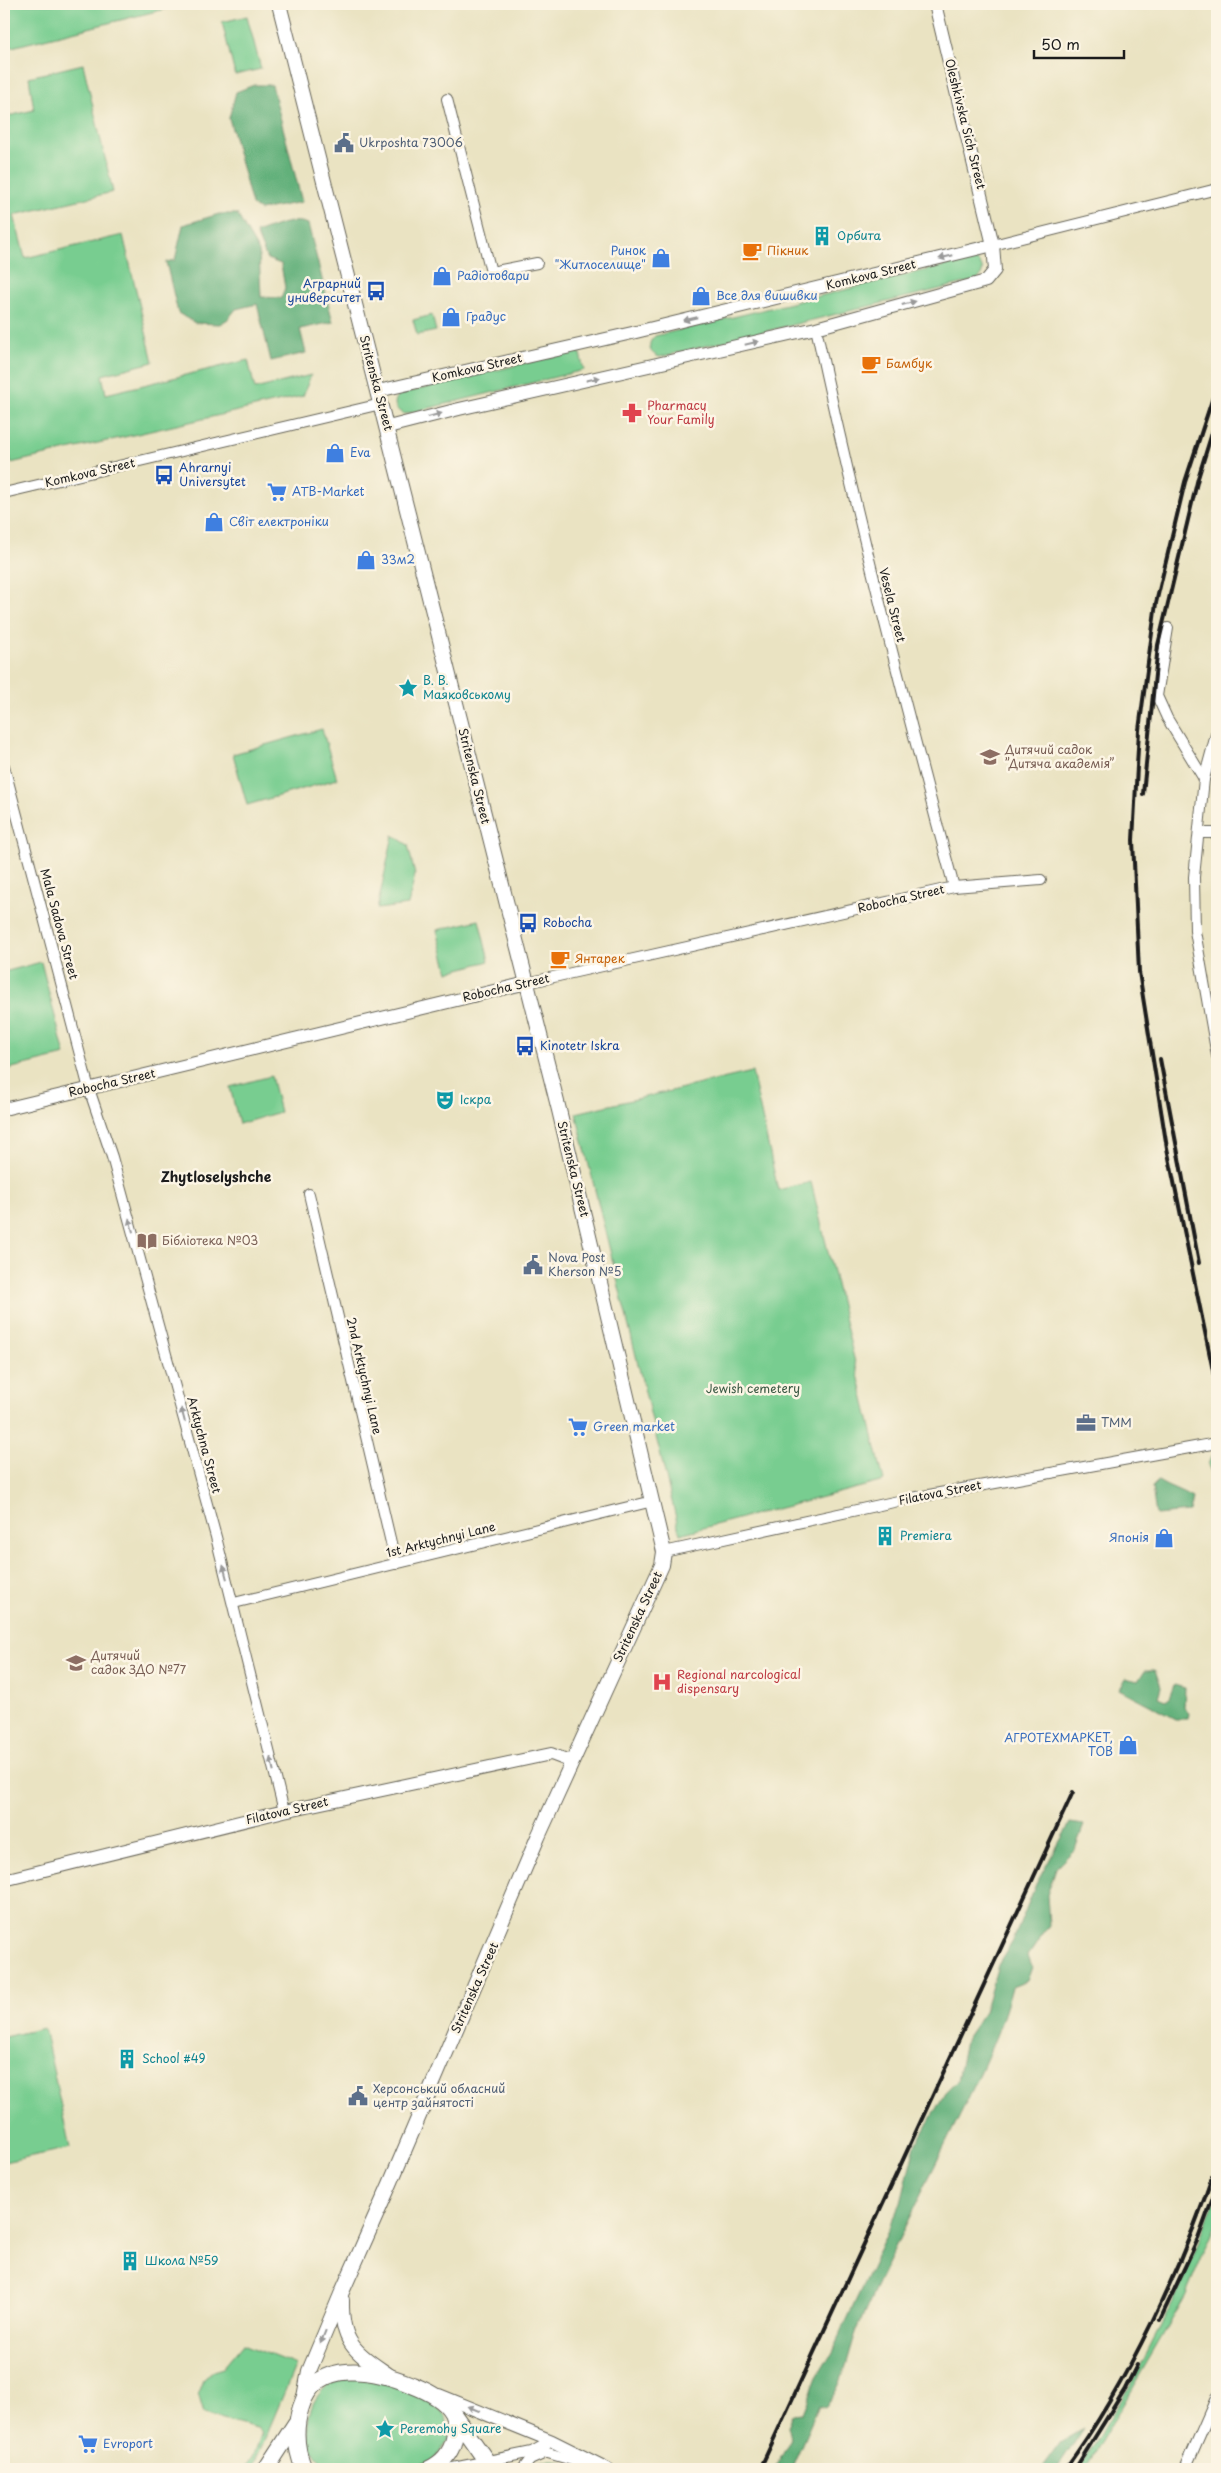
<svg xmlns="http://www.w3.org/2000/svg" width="1221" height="2473" font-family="'Playpen Sans',sans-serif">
	<rect width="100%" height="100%" fill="#fcf5e5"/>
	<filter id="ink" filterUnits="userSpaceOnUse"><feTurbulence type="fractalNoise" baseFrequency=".02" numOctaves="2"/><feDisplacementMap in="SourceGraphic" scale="10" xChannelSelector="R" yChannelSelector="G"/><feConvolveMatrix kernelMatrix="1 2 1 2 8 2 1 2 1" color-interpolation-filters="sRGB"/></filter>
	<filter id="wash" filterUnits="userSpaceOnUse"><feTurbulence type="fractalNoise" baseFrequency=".0096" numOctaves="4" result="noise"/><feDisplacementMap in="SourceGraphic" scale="20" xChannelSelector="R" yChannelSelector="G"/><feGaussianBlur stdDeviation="1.12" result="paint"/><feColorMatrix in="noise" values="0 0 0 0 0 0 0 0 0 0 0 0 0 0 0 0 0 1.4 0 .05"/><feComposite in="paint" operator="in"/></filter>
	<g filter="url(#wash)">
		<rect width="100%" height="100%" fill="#eae3c2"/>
		<g fill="#78cd90" stroke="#4a7456">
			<polygon points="4,4 185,4 4,49"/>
			<polygon points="247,16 261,69 235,75 222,22"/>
			<polygon points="83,64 113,192 14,215 25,258 123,235 153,362 102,375 106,394 248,360 255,389 311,375 303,396 11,463 9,453 4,454 4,117 34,110 29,77"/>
			<path d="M972,259C983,262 986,273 977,280L660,357C649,354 646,344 655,336Z"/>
			<polygon points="432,315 436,331 417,335 413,320"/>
			<path d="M579,350L584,370L405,414C394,411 392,401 400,394Z"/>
			<polygon points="322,729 337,779 247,805 233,754"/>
			<polygon points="393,835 408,845 415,875 408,905 377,909"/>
			<polygon points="479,920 489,961 448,972 437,930"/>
			<polygon points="41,962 65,1055 4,1070 4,972"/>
			<polygon points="752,1072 778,1190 811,1182 884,1481 680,1534 576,1113"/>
			<polygon points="271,1076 280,1112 239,1124 230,1087"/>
			<polygon points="1217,1453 1217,1485 1208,1465 1211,1457"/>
			<polygon points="44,2028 70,2148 4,2162 4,2037"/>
			<polygon points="1217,2195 1217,2221 1185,2297 1085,2469 1079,2469 1137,2373 1180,2288"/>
			<polygon points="243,2344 296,2365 252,2469 245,2469 255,2452 262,2432 257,2428 204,2414 198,2393 203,2380 213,2371 223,2368"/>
			<path d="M374,2377C394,2386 437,2398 446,2419C449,2425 448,2432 449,2438L434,2461C423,2464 411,2468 400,2469C386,2471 371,2469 357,2469C350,2469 341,2471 334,2469C298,2456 301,2400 332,2383C344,2377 360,2378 374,2377Z"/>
			<polygon points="543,2460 556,2460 579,2469 530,2469 533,2464"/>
		</g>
		<g fill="#62b07a" stroke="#3f664b">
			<polygon points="254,85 272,85 302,202 260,210 252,205 229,118 236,92"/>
			<path d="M219,214H237L259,252L261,297L281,298L285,288L281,264L267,259L256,233C271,228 292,217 308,224L333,322L300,329L306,353L271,361L257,304L236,309L228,319L220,324L195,323L178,313L166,262L175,260L183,225Z"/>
			<path d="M1158,1481C1169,1488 1181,1491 1192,1498L1189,1512L1156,1515L1152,1487Z"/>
			<polygon points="1145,1670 1155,1670 1161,1687 1158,1697 1165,1700 1169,1698 1174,1685 1185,1688 1184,1708 1189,1713 1188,1719 1176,1719 1119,1689 1125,1678 1138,1681"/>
			<path d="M1070,1823L1084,1825L1075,1849L1056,1868L1047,1895L1049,1925L1028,1956L1032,1967L1027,1981L1012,1987C998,2042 971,2092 946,2143C916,2203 887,2263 859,2325C848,2351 845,2387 824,2407L819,2405L791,2469H775L791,2438L787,2426L792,2414L803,2413L817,2377L832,2352L901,2203L915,2146L945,2093L957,2081L965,2040L984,2012L998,1965L1013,1941L1036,1884Z"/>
			<polygon points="1084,2428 1057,2469 1041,2469 1061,2442"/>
		</g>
	</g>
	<g filter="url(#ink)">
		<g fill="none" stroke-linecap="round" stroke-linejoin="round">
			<defs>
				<g id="minor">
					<polyline points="447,99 491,272 537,263"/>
					<polyline points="993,245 1217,189"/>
					<path d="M816,328C856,516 904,701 954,887"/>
					<polyline points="4,493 381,404"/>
					<polyline points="1168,628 1157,696 1167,718 1204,779"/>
					<polyline points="1217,731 1204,779 1194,877 1195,931 1217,1056"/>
					<polyline points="4,766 89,1089 112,1157 216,1537 284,1811"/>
					<polyline points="1199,833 1217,833"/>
					<polyline points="527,983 954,887 1041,880"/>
					<polyline points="309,1194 396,1564"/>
					<polyline points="664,1552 912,1498 1217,1443"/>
					<polyline points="234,1603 653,1501"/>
					<polyline points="533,2452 548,2453 589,2465"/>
					<polyline points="448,2469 532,2452 552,2441"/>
					<polyline points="523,2469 530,2460 541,2455"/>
					<polyline points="1185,2469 1217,2396"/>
				</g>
				<g id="tertiary">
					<polyline points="378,391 632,333 993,245"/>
					<polyline points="388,427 459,409 816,328 986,281 995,270 993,245 935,4"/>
					<polyline points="4,1109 527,983"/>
					<polyline points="4,1880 284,1811 551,1754 572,1762"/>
					<polyline points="439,2395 552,2441 608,2469"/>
				</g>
				<g id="secondary">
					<polyline points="279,4 559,1110 664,1552 662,1565 538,1837 390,2184 342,2292 309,2371 304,2397"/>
					<path d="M342,2300C341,2345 356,2352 390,2376"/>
				</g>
				<g id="primary">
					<polyline points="454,2415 492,2469"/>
					<polyline points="266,2469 296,2423"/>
					<path d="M304,2469C295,2448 294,2428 301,2407C316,2357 376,2370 412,2385C425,2390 445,2399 452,2413C456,2421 456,2430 454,2439C451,2454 442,2463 429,2469"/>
				</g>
			</defs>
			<use href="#minor" stroke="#646256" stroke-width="12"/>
			<use href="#tertiary" stroke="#646256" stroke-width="14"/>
			<use href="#secondary" stroke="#646256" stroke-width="16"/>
			<use href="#primary" stroke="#646256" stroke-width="18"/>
			<use href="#minor" stroke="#fff" stroke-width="10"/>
			<use href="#tertiary" stroke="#fff" stroke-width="12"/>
			<use href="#secondary" stroke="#fff" stroke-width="14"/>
			<use href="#primary" stroke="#fff" stroke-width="16"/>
			<g stroke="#1c1c1c" stroke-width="4">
				<polyline points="1217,385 1185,482 1156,603 1139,730 1133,840 1139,972 1167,1148 1217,1390"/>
				<polyline points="1143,794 1158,645 1198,478 1217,417"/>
				<polyline points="1160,1059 1199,1263"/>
				<polyline points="1160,2320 1198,2239 1217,2187"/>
				<polyline points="760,2469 1073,1792"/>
				<path d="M1065,2469C1128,2384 1183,2264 1217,2163"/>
				<polyline points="1075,2469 1125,2389 1137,2365"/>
			</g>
		</g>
		<defs><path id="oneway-solid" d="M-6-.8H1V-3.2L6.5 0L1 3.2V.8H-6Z" transform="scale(1.25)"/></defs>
		<g fill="#999">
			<use href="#oneway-solid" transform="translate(946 257) rotate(166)"/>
			<use href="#oneway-solid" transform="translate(909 303) rotate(-15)"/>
			<use href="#oneway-solid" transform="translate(690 319) rotate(166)"/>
			<use href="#oneway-solid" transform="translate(752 343) rotate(-13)"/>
			<use href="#oneway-solid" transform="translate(593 379) rotate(-13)"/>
			<use href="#oneway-solid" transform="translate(435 415) rotate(-15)"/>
			<use href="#oneway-solid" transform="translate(131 1225) rotate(-106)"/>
			<use href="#oneway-solid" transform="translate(183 1415) rotate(-105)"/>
			<use href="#oneway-solid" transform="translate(225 1572) rotate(-105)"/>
			<use href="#oneway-solid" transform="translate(272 1764) rotate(-103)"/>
			<use href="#oneway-solid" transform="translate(323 2337) rotate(112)"/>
			<use href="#oneway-solid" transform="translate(474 2409) rotate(-158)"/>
		</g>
	</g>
	<defs>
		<symbol id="civic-bare" viewBox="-9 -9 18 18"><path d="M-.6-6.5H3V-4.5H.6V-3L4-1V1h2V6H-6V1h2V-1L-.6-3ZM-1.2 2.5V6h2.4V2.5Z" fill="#5c6f8a" stroke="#fcf5e5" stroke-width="2.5" paint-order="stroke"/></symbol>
		<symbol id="building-bare" viewBox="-9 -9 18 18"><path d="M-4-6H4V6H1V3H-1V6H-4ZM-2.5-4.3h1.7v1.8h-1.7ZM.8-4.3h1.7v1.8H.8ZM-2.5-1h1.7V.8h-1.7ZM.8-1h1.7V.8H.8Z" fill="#0f9aa8" stroke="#fcf5e5" stroke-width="2.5" paint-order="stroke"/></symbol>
		<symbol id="cafe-bare" viewBox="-9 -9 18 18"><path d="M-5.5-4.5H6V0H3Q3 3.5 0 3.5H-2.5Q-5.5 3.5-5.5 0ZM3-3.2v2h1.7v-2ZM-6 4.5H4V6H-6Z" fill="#e8710a" stroke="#fcf5e5" stroke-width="2.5" paint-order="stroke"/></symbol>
		<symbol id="shop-bare" viewBox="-9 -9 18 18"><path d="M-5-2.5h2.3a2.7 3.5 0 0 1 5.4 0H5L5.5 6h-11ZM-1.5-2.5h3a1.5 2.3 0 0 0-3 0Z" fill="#3f7fe0" stroke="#fcf5e5" stroke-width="2.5" paint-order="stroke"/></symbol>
		<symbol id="bus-bare" viewBox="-9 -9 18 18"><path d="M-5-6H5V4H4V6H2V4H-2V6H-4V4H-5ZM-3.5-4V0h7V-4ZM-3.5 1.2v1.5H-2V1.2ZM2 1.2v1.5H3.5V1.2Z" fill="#1a4fb4" stroke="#fcf5e5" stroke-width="2.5" paint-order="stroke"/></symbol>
		<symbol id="pharmacy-bare" viewBox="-9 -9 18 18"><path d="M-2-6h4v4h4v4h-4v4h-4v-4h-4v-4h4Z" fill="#e0444e" stroke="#fcf5e5" stroke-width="2.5" paint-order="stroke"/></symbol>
		<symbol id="supermarket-bare" viewBox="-9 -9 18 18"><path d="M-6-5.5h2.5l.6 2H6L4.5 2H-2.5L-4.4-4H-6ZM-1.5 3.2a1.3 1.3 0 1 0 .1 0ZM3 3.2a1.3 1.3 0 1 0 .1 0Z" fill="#3f7fe0" stroke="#fcf5e5" stroke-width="2.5" paint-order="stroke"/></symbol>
		<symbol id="sight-bare" viewBox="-9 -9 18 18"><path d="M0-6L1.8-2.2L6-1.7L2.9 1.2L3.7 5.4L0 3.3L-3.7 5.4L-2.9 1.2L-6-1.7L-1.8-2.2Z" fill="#0f9aa8" stroke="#fcf5e5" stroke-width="2.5" paint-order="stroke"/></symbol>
		<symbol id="school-bare" viewBox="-9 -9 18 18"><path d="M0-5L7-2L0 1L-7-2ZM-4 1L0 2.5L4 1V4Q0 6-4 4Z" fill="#8d6e63" stroke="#fcf5e5" stroke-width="2.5" paint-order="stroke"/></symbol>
		<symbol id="theatre-bare" viewBox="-9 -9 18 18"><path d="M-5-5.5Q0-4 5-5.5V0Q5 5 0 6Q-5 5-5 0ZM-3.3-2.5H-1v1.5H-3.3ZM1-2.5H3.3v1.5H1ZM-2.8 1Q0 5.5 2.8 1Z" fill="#0f9aa8" stroke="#fcf5e5" stroke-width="2.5" paint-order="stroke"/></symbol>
		<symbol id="library-bare" viewBox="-9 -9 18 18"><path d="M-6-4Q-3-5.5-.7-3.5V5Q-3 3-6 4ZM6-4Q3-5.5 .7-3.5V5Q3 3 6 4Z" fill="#8d6e63" stroke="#fcf5e5" stroke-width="2.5" paint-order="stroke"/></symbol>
		<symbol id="office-bare" viewBox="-9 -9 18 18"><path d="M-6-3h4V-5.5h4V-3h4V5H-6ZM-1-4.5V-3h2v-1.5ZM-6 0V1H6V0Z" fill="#5c6f8a" stroke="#fcf5e5" stroke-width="2.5" paint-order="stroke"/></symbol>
		<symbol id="hospital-bare" viewBox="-9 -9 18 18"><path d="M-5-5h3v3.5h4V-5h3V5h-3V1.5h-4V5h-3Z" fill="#e0444e" stroke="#fcf5e5" stroke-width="2.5" paint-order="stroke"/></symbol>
	</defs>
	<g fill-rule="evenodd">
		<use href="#civic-bare" x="330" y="129" width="28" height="28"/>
		<use href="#building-bare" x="808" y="222" width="28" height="28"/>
		<use href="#cafe-bare" x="738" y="237" width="28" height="28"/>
		<use href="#shop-bare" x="647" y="244" width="28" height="28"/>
		<use href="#shop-bare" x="428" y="262" width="28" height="28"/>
		<use href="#bus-bare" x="362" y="277" width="28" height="28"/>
		<use href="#shop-bare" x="687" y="282" width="28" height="28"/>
		<use href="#shop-bare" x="437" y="303" width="28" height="28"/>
		<use href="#cafe-bare" x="857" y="350" width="28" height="28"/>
		<use href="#pharmacy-bare" x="618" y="399" width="28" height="28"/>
		<use href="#shop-bare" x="321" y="439" width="28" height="28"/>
		<use href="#bus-bare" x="150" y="461" width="28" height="28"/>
		<use href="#supermarket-bare" x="263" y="478" width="28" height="28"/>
		<use href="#shop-bare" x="200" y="508" width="28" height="28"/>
		<use href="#shop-bare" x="352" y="546" width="28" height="28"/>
		<use href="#sight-bare" x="394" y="674" width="28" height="28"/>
		<use href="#school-bare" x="976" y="743" width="28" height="28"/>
		<use href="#bus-bare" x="514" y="909" width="28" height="28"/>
		<use href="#cafe-bare" x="546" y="945" width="28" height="28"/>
		<use href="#bus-bare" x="511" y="1032" width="28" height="28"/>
		<use href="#theatre-bare" x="431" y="1086" width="28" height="28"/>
		<use href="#library-bare" x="133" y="1227" width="28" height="28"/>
		<use href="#civic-bare" x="519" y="1251" width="28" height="28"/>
		<use href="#office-bare" x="1072" y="1409" width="28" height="28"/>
		<use href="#supermarket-bare" x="564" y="1413" width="28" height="28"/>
		<use href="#building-bare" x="871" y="1522" width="28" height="28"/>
		<use href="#shop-bare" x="1150" y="1524" width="28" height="28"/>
		<use href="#school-bare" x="62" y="1649" width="28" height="28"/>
		<use href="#hospital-bare" x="648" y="1668" width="28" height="28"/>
		<use href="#shop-bare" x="1114" y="1731" width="28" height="28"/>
		<use href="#building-bare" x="113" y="2045" width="28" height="28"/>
		<use href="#civic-bare" x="344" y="2082" width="28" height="28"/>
		<use href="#building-bare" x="116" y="2247" width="28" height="28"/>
		<use href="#sight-bare" x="371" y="2415" width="28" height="28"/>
		<use href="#supermarket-bare" x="74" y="2430" width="28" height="28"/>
	</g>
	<g text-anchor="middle" stroke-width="5" stroke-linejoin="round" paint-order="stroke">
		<g font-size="12" fill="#1c1c1c" stroke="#fcf5e5">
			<text transform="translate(965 124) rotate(76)" y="4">Oleshkivska Sich Street</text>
			<text transform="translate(871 275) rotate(-14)" y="4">Komkova Street</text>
			<text transform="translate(477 368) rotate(-13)" y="4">Komkova Street</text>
			<text transform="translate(376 383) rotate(75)" y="4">Stritenska Street</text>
			<text transform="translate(90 473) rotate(-13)" y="4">Komkova Street</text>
			<text transform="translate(892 605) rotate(76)" y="4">Vesela Street</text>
			<text transform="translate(474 776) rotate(76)" y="4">Stritenska Street</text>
			<text transform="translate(901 899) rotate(-13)" y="4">Robocha Street</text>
			<text transform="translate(59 924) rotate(75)" y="4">Mala Sadova Street</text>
			<text transform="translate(506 988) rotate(-13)" y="4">Robocha Street</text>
			<text transform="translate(112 1083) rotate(-13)" y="4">Robocha Street</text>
			<text transform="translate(573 1169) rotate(76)" y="4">Stritenska Street</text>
			<text transform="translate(364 1376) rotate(77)" y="4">2nd Arktychnyi Lane</text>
			<text transform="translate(204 1445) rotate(75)" y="4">Arktychna Street</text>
			<text transform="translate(940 1493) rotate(-11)" y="4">Filatova Street</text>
			<text transform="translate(441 1540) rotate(-14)" y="4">1st Arktychnyi Lane</text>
			<text transform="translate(638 1617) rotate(-65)" y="4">Stritenska Street</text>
			<text transform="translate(287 1811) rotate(-13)" y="4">Filatova Street</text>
			<text transform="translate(475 1988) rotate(-66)" y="4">Stritenska Street</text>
		</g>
		<g font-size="12" fill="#4e5e75" stroke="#fcf5e5" text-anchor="start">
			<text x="359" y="147">Ukrposhta 73006</text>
			<text x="548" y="1262">Nova Post<tspan x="548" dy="14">Kherson №5</tspan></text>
			<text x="1101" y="1427">TMM</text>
			<text x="373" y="2093">Херсонський обласний<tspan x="373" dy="14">центр зайнятості</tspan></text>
		</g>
		<g font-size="12" fill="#0d838f" stroke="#fcf5e5" text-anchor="start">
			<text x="837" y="240">Орбита</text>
			<text x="423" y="685">В. В.<tspan x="423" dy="14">Маяковському</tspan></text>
			<text x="460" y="1104">Іскра</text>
			<text x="900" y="1540">Premiera</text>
			<text x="142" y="2063">School #49</text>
			<text x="145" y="2265">Школа №59</text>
			<text x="400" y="2433">Peremohy Square</text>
		</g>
		<g font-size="12" fill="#366cbe" stroke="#fcf5e5" text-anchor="start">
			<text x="646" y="255" text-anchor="end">Ринок<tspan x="646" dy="14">"Житлоселище"</tspan></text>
			<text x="457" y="280">Радіотовари</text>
			<text x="716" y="300">Все для вишивки</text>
			<text x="466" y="321">Градус</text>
			<text x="350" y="457">Eva</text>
			<text x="292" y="496">ATB-Market</text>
			<text x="229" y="526">Світ електроніки</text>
			<text x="381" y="564">33м2</text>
			<text x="593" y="1431">Green market</text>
			<text x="1149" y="1542" text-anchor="end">Японія</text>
			<text x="1113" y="1742" text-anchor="end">АГРОТЕХМАРКЕТ,<tspan x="1113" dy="14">ТОВ</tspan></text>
			<text x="103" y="2448">Evroport</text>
		</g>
		<g font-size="12" fill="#c56008" stroke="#fcf5e5" text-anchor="start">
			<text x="767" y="255">Пікник</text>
			<text x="886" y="368">Бамбук</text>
			<text x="575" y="963">Янтарек</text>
		</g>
		<g font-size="12" fill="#164399" stroke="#fcf5e5" text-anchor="start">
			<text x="361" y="288" text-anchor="end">Аграрний<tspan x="361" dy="14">университет</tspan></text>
			<text x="179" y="472">Ahrarnyi<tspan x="179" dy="14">Universytet</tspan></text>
			<text x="543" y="927">Robocha</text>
			<text x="540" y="1050">Kinotetr Iskra</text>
		</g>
		<g font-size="12" fill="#be3a42" stroke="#fcf5e5" text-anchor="start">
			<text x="647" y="410">Pharmacy<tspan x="647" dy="14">Your Family</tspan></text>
			<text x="677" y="1679">Regional narcological<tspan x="677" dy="14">dispensary</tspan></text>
		</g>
		<g font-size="12" fill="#785e54" stroke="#fcf5e5" text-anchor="start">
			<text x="1005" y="754">Дитячий садок<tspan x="1005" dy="14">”Дитяча академія”</tspan></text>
			<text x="162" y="1245">Бібліотека №03</text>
			<text x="91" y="1660">Дитячий<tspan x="91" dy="14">садок ЗДО №77</tspan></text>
		</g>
		<g font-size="12" fill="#3c5a45" stroke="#fcf5e5">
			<text x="753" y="1393">Jewish cemetery</text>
		</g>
		<g font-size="14" font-weight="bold" fill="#1c1c1c" stroke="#fcf5e5">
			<text x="216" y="1182">Zhytloselyshche</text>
		</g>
	</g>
	<rect width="1221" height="2473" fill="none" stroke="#fcf5e5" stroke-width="20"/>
	<path d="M1034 50v8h90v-8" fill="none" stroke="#1c1c1c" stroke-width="2.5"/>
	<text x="1041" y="50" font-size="15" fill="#1c1c1c" stroke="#fcf5e5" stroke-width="4" paint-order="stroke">50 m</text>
</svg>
